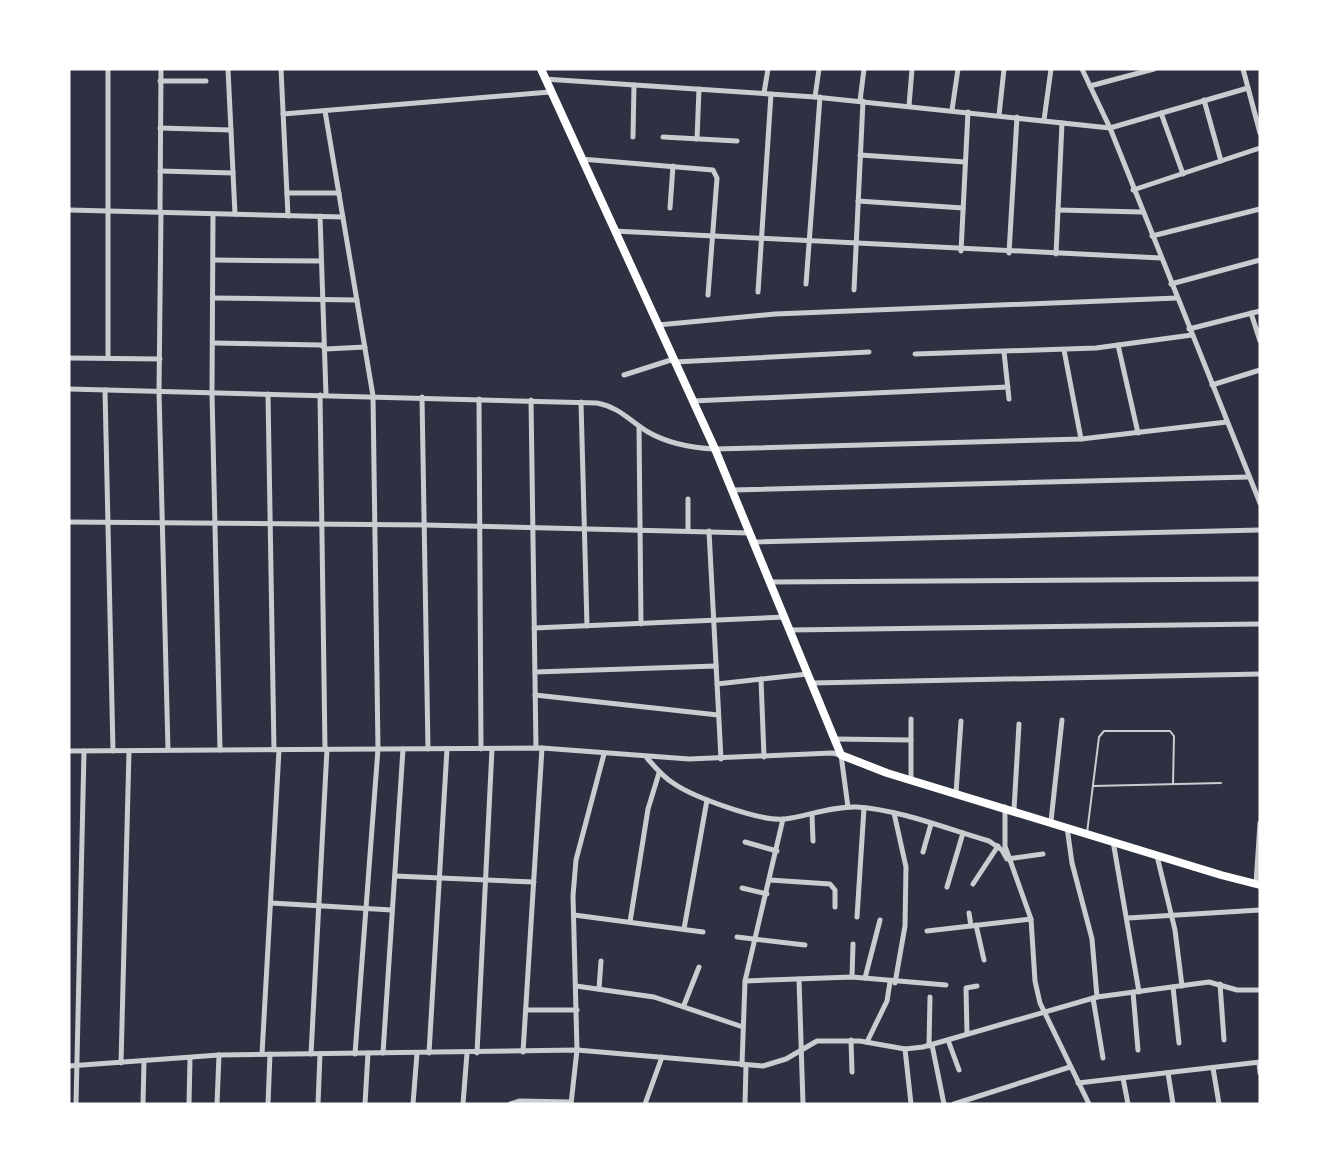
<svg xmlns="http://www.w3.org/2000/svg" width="1329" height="1173" font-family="Quicksand,sans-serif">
	<rect width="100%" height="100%" fill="#2d3142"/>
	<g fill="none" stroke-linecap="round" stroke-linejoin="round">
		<g stroke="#caccd0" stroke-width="2">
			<polyline points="1093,786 1221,783"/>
			<polyline points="1087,833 1099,737 1104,731 1170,731 1174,736 1173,784"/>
		</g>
		<g stroke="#caccd0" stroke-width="5">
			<polyline points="228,69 235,214"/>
			<polyline points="281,69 288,216"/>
			<polyline points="1082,69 1110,128 1260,503"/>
			<polyline points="1243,69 1260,133"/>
			<polyline points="544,79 815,97 1110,128 1248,88"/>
			<polyline points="160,81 206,81"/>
			<polyline points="1090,86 1154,69"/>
			<polyline points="764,93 768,69"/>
			<polyline points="815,97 819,69"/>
			<polyline points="1204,100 1221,161"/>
			<polyline points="860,101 864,69"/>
			<polyline points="909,106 912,69"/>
			<polyline points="952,110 958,69"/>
			<polyline points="325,111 373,396 378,749 355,1054"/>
			<polyline points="1161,113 1183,174"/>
			<polyline points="283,114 550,92"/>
			<polyline points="999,115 1004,69"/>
			<polyline points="1044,120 1051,69"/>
			<polyline points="160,128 231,130"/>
			<polyline points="633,137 634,85"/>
			<polyline points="663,137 737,141"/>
			<polyline points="697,139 699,89"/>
			<polyline points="860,155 965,162"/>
			<polyline points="581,159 713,170 717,178 708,295"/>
			<polyline points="160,171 233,173"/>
			<polyline points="1133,190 1260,148"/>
			<polyline points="287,193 339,193"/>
			<polyline points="858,201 963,208"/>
			<polyline points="670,208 673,166"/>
			<polyline points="69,210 343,217"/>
			<polyline points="1058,210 1142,212"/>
			<polyline points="160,212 161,69"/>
			<polyline points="161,212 159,391 168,750"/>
			<polyline points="213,214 212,393 220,750"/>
			<polyline points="320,216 326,395"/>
			<polyline points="614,231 1161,258"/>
			<polyline points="1152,236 1260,209"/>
			<polyline points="961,251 968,112"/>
			<polyline points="1009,253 1017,117"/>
			<polyline points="1056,254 1062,123"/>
			<polyline points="213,260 321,261"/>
			<polyline points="806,284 820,97"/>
			<polyline points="1171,284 1260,260"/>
			<polyline points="854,290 863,101"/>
			<polyline points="758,292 771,94"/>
			<polyline points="213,298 357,300"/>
			<polyline points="1251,313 1260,341"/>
			<polyline points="658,325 775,314 1177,298"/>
			<polyline points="1189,329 1260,311"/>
			<polyline points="213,343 321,345 326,349 365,347"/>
			<polyline points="1118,345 1138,433"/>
			<polyline points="1064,350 1081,439"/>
			<polyline points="1004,352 1009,399"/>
			<polyline points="915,354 1096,348 1192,335"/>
			<polyline points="69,358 160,359"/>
			<polyline points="108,358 108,69"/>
			<polyline points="675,362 869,352"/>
			<polyline points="624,375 674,359"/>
			<polyline points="1212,385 1260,370"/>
			<path d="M69,389L597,403C619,407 630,421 648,432C669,444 692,448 715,449L1081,439L1227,422"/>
			<polyline points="105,390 113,751"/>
			<polyline points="268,394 274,750"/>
			<polyline points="320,395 325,749"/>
			<polyline points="422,397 428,749"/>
			<polyline points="479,399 481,749"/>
			<polyline points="531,400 536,748"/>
			<polyline points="693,401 1008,387"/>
			<polyline points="581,402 587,626"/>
			<polyline points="639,426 641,624"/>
			<polyline points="732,490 1249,477"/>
			<polyline points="688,499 688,531"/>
			<polyline points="69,522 425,525 750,533"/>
			<polyline points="709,531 721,759"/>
			<polyline points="754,542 1260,530"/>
			<polyline points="770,582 1260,579"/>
			<polyline points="534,628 785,617"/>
			<polyline points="790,630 1260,624"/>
			<polyline points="535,672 716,666"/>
			<polyline points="761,679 764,757"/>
			<polyline points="812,683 1260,674"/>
			<polyline points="717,684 808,674"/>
			<polyline points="535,695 718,715"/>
			<polyline points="911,719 911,780"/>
			<polyline points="834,739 911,740"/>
			<polyline points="69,751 542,748 689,759 832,753 841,755 848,807"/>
			<path d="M647,758C655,767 662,776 673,783C693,797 761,822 785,819C808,816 832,806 857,807C901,810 947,829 989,841L1002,850L1007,859L1043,854"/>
			<polyline points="956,793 961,721"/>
			<polyline points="1005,807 1005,846 1031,919 1035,981 1040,1003 1089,1104"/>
			<polyline points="1014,810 1019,724"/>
			<polyline points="894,813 906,867 905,926 895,983"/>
			<polyline points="812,814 813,841"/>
			<polyline points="1051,821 1062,720"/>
			<polyline points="1067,827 1072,863 1092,939 1097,997"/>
			<polyline points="1113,841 1139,992"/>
			<polyline points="745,842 777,851"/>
			<polyline points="923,852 931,824"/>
			<polyline points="1157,856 1175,930 1182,986"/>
			<polyline points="395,876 534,882"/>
			<polyline points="770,880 830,884 835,890 835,907"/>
			<polyline points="973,884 998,846"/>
			<polyline points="1256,884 1260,823"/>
			<polyline points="947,887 963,833"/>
			<polyline points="742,888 767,894"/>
			<polyline points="271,903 392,910"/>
			<polyline points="969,913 971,926"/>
			<polyline points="574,915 703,932"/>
			<polyline points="857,917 864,808"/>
			<polyline points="1128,918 1260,910"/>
			<polyline points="630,922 648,809 659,773"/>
			<polyline points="976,925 984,960"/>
			<polyline points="684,929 707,800"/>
			<polyline points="927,931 1031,919"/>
			<polyline points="737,937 805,945"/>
			<polyline points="852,977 853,944"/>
			<polyline points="865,978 880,920"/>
			<polyline points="799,979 803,1104"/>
			<polyline points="745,981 852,977 946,985"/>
			<polyline points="1220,984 1224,1040"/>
			<polyline points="576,986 654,997 743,1027"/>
			<polyline points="1173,987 1179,1043"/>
			<polyline points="599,989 601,961"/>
			<polyline points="1133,992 1138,1050"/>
			<polyline points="1093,998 1103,1058"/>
			<polyline points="684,1005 699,967"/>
			<polyline points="526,1010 577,1010"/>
			<polyline points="967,1034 966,988 977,986"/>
			<polyline points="851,1040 852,1072"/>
			<polyline points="948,1040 959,1070"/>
			<polyline points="867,1042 887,1001 890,982"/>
			<polyline points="932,1045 944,1104"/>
			<polyline points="929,1046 930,997"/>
			<polyline points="905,1049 911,1104"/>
			<polyline points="523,1052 542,748"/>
			<polyline points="383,1053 403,749"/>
			<polyline points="429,1053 447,749"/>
			<polyline points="477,1053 492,749"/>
			<polyline points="262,1054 279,750"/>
			<polyline points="311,1054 327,749"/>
			<polyline points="121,1063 129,751"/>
			<polyline points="1259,1063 1260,1073"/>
			<polyline points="742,1065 745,981 783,819"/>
			<polyline points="69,1066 219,1055 577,1050 763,1066 786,1059 817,1041 860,1041 905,1049 923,1047 1097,997 1209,982 1237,990 1260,990"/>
			<polyline points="1213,1068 1219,1104"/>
			<polyline points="1168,1073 1173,1104"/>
			<polyline points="1123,1078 1128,1104"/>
			<polyline points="1078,1083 1260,1062"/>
			<polyline points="76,1104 84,751"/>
			<polyline points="143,1104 144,1062"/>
			<polyline points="189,1104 190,1058"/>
			<polyline points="217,1104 219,1055"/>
			<polyline points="268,1104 270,1054"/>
			<polyline points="318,1104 320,1054"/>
			<polyline points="365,1104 368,1053"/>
			<polyline points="413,1104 417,1053"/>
			<polyline points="463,1104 467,1053"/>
			<polyline points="510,1104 519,1101 571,1102"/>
			<polyline points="571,1104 577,1050 573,896 576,860 604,754"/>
			<polyline points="645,1104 662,1057"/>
			<polyline points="745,1104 746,1065"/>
			<polyline points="954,1104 1070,1067"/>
		</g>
		<polyline stroke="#fff" stroke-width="8" points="541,69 715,449 841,755 887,773 1221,875 1260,885"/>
	</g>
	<rect width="1329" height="1173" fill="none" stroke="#ffffff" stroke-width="141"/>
</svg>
